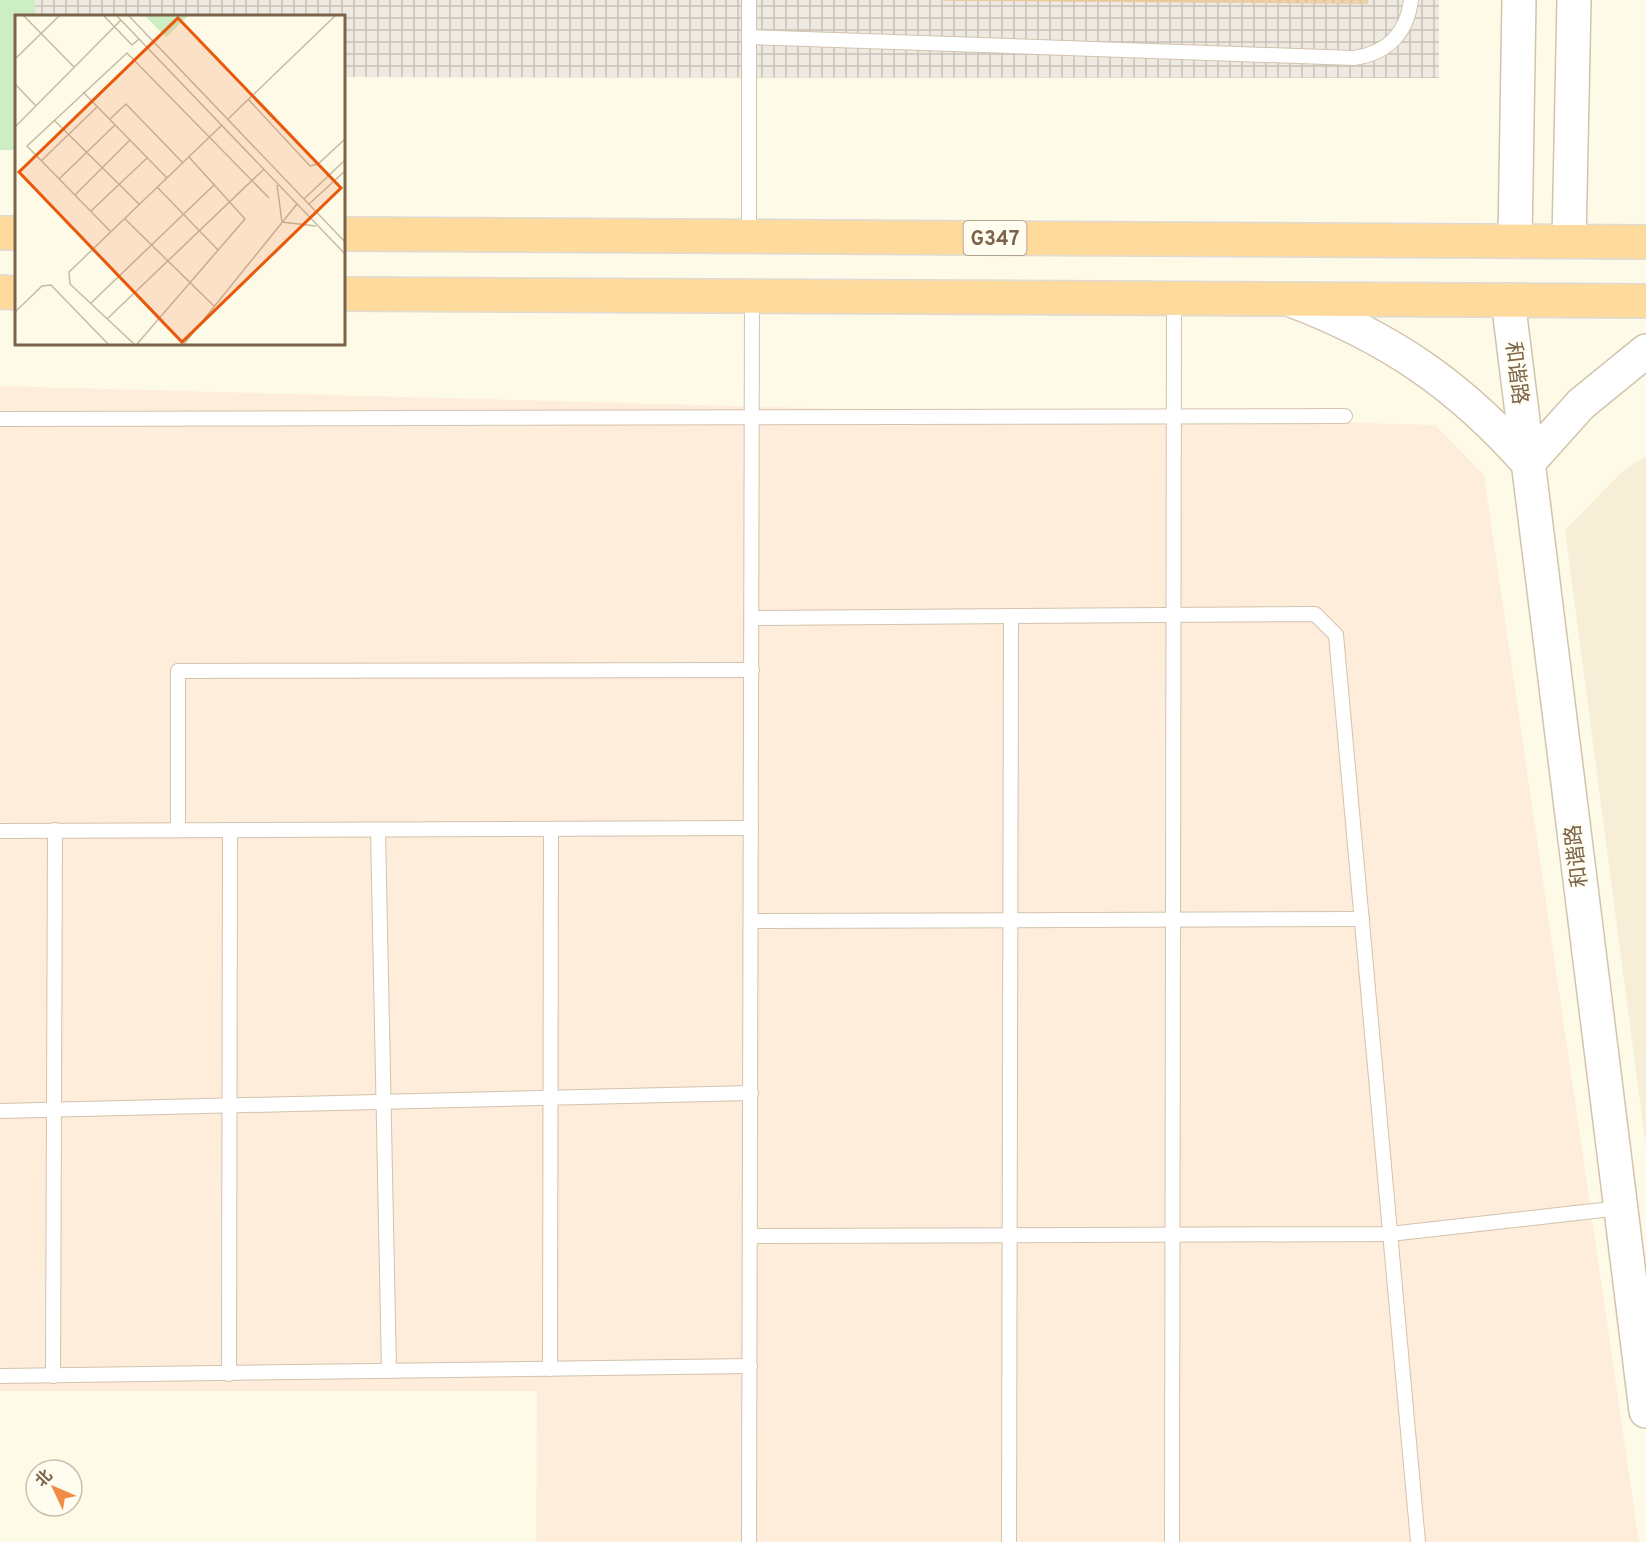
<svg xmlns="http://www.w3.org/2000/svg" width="1646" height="1542" font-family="Overpass,'Noto Sans SC',sans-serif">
	<defs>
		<pattern id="industrial-grid" width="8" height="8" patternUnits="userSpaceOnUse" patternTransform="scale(1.5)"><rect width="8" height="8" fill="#efeae1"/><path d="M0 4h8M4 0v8" fill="none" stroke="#c7c1b8"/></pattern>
		<pattern id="building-back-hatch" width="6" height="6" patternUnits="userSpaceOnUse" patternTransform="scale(1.5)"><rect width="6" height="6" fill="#f6debd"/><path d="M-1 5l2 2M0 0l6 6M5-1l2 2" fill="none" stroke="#ccb89c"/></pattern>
	</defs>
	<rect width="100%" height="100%" fill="#fefae8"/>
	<polygon fill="#f6eed6" points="1646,456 1646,1147 1565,530 1624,470"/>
	<polygon fill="#ffeddb" points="0,386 1435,425 1484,475 1639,1542 536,1542 537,1391 0,1391"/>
	<polygon fill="url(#industrial-grid)" points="35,0 1439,0 1439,78 344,77 344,16 35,16"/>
	<polygon fill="#cdeec4" points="0,0 35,0 35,16 16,16 16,150 0,150"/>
	<polygon fill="url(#building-back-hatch)" stroke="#eac99c" stroke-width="1.5" points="943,0 1367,0 1367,3"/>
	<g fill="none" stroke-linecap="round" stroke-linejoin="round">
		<defs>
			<g id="service">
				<path d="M749,37L1354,58C1388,53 1407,33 1411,0"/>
				<polyline points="749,237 749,0"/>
				<polyline points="0,419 1345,416"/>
				<polyline points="752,618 1315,614 1336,635 1418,1542"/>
				<polyline points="178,830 178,671 752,670"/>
				<polyline points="378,830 389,1371"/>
				<polyline points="0,831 751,828"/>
				<polyline points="751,921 1362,919"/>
				<polyline points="0,1111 751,1093"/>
				<polyline points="750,1236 1390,1234 1620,1208"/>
				<polyline points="550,1369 551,829"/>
				<polyline points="229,1374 230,830"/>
				<polyline points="0,1376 750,1366"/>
				<polyline points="53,1376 55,830"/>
				<polyline points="749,1542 752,296"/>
				<polyline points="1009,1542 1011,616"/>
				<polyline points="1172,1542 1174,299"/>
			</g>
			<g id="tertiary">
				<polyline points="1515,241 1519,0"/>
				<polyline points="1569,241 1574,0"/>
				<path d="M1291,300C1389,337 1459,385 1528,463L1581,404L1646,351"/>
				<polyline points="1508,300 1646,1411"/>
			</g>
			<g id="trunk">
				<polyline points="0,233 16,233"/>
				<polyline points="344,234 1646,242"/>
				<polyline points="0,292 16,293"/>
				<polyline points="344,294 1646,301"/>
			</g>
		</defs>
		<use href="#service" stroke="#d2c3ac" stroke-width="16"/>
		<use href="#tertiary" stroke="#d2c3ac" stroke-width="36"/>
		<use href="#trunk" stroke="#dfdad3" stroke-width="36"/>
		<use href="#service" stroke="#fff" stroke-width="14"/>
		<use href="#tertiary" stroke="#fff" stroke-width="33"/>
		<use href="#trunk" stroke="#feda9c" stroke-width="33"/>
	</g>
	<g text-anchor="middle" stroke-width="4.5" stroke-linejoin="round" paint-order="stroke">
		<rect fill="#fffcf0" stroke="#a3927b" stroke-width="1.5" x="963.5" y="221" width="63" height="34" rx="4.5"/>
		<g font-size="20" font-weight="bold" fill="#7b6449">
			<text x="995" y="245">G347</text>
		</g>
		<g font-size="21" fill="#7b6449" stroke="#fffcf0">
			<text transform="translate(1517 373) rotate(83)" y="7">和谐路</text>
			<text transform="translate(1576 856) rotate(-97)" y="7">和谐路</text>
		</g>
	</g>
	<g transform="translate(15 15)">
		<rect width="330" height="330" fill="#fefae8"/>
		<path d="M130,1H173L151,22Z" fill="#cdeec4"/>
		<path fill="none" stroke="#c6baa3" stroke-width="1.5" d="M9,1L59,52M89,1L117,30L124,24M102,1L330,239M114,1L330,227M0,44L44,1M0,69L21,91M68,77L152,163M233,84L295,151L303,149L330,124M95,104L111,89L168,148M213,104L320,1M39,105L125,190M0,112L106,5M26,146L82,92M44,164L100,110M262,170L267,207L301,211M142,172L203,235M60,180L115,125M289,184L330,145M294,189L330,156M76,196L132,143M110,204L199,291M96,217L12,131L112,38L254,183M78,234L145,303M76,288L200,169M0,297L27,271L36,270L93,329M92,304L249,154M119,329L55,269L54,257L207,110M122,329L230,204L174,142M169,329L282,189"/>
		<path fill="#e8590c" fill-opacity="0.15" stroke="#e8590c" stroke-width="3" d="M163,3L326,173L167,327L4,157Z"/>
		<rect width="330" height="330" fill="none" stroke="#7b6449" stroke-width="3"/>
	</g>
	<g transform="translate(54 1488) rotate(314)"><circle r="28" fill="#fffcf0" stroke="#cabfad" stroke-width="1.5"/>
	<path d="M0-4.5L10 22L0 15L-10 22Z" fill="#f08c45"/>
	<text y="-9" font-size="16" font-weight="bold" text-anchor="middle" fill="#7b6449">北</text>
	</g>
</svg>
